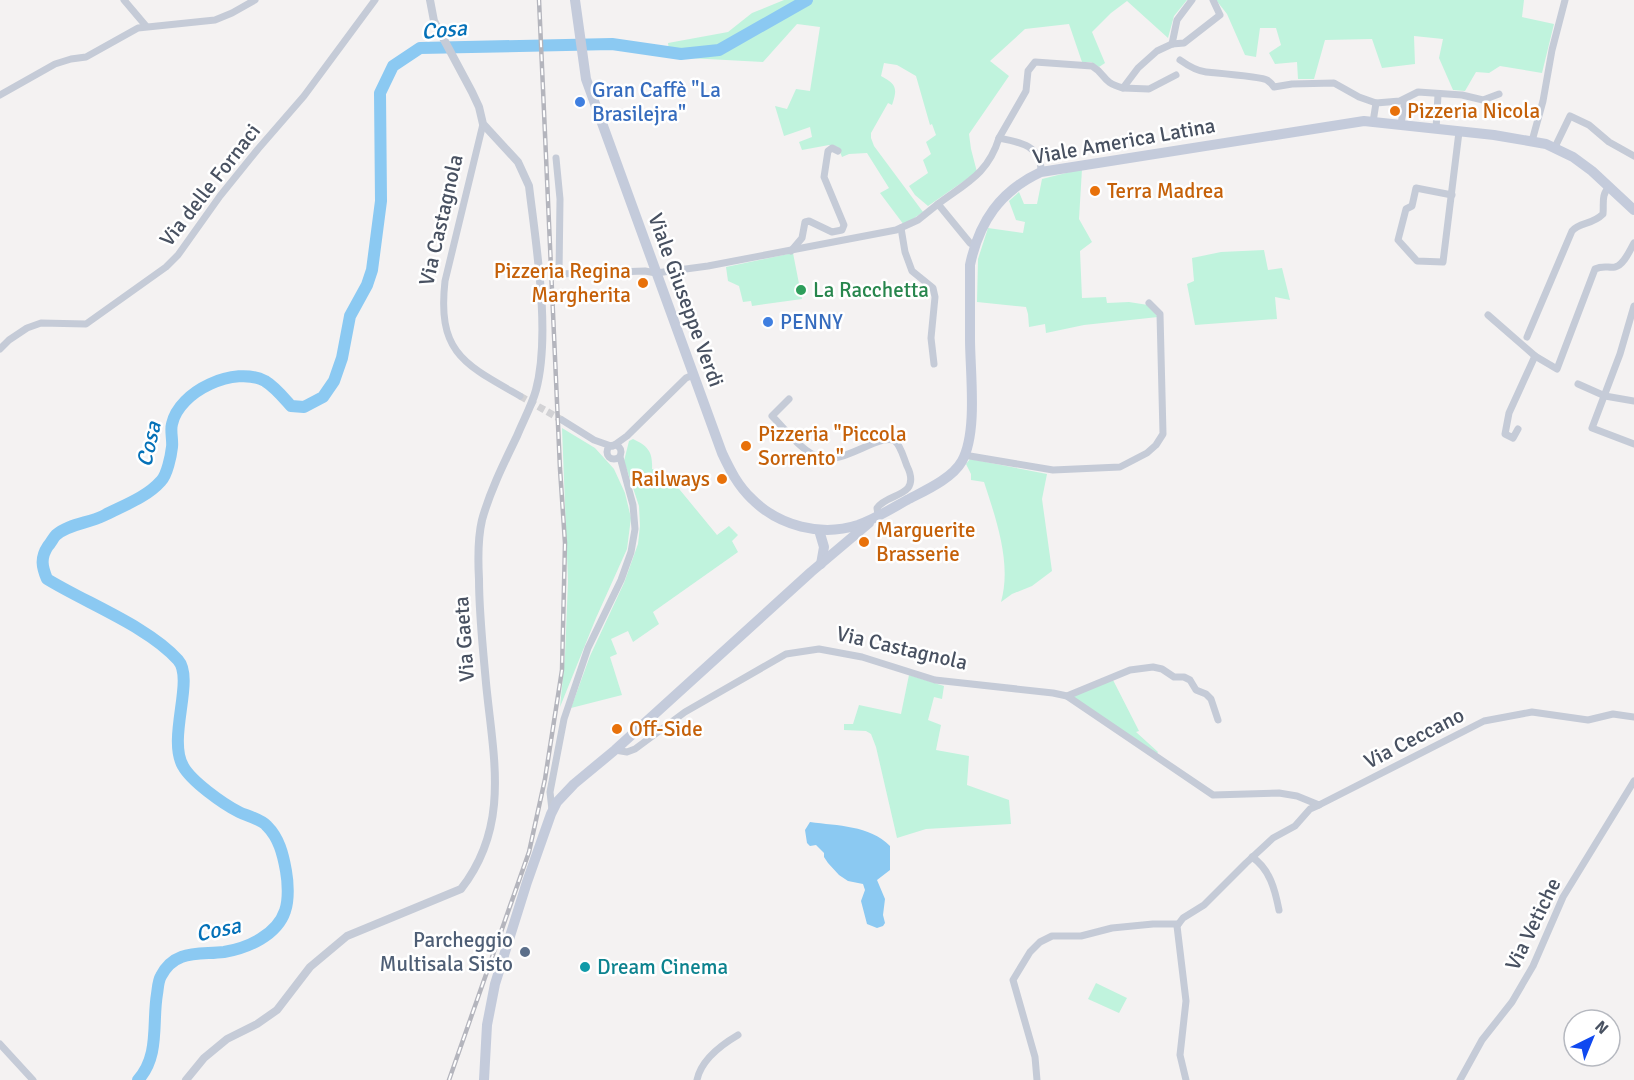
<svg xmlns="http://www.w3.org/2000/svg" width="1634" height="1080" font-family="Signika,sans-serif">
	<rect width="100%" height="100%" fill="#f4f2f2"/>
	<g fill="#c0f3dd">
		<path d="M784,0H1187L1174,16L1168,38L1127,1L1111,13L1092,32L1105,63L1099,67L1091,62H1082L1069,24L1025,29L990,61L1009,76L969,134L971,149L977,172L928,206L915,195L909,186L928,173L923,160L931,154L926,142L936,135L932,124L930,125L916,76L897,65L884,63L881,76C896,84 898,88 892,105L888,103L871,133V138L874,146L923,212L904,225L880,193L889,188L867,153L849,154L842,157L838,147L829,145L802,150L799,142L812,137L810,127L784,136L775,106L787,109L796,89L810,91L820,27L797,24L763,62L670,57L668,43L728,32L752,13Z"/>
		<polygon points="1216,0 1524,0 1522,17 1554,24 1542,73 1500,66 1489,73 1476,72 1465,91 1453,90 1439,58 1443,39 1414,36 1415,64 1382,68 1372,39 1325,40 1314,79 1298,79 1297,62 1275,64 1269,53 1281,45 1276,28 1260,28 1256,57 1245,55 1227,14"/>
		<polygon points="1082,169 1079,219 1092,242 1080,251 1082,298 1106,297 1107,303 1129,302 1148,305 1158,317 1084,325 1046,333 1045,324 1029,327 1028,314 1026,307 977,302 978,259 988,228 1023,233 1025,222 1016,220 1009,201 1019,192 1024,204 1037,204 1042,179"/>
		<polygon points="1264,250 1268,270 1282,268 1290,300 1275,297 1277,319 1195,325 1187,284 1194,281 1192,258 1221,252"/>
		<polygon points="793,253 802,299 752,306 751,301 743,302 739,286 728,281 726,267"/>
		<polygon points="562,428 595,448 614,469 625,493 631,518 627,549 596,618 560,707 565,656 568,581"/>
		<path d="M633,439C648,446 653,452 652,469L666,473L717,535L729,526L738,535L732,541L738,552L653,612L659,624L633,642L628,631L611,639L617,654L610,657L622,695L571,708L590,656L624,583L638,544L640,526L639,506L624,461L629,441Z"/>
		<path d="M970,459L1047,474L1042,499L1052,571L1032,586L1012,594L1001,602C1012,563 996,519 984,482L971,480V474L966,464Z"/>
		<polygon points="909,675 944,686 942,699 934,697 928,720 941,725 936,750 969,756 967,785 1009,800 1011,824 926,829 897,838 876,747 871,734 866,731 844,730 844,724 853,724 859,705 901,714"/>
		<polygon points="1113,680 1139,731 1136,732 1158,752 1156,755 1073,698 1073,696"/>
		<polygon points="1096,983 1127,998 1119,1013 1088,999"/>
	</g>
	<path fill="#8bc9f2" d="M810,822C838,826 869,825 890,846V870L877,880L885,899L883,915L885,923L883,926L877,928L867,924L861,901L865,890L863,884L848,881L839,875L828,863L824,857V853L816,845L810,846L807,843L805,830Z"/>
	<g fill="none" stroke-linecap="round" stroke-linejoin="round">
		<path stroke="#8bc9f2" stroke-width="12" d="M138,1080C160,1056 152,1023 157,994C158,988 158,981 161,976C175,949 199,955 224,952C248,948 277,935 285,911C289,900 288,882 286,871C283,854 279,838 267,826C261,819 247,816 239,812C223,804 191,781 183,766C167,738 195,679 178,660C149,627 86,603 47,579C42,567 40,558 48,546C51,543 53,538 56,535C68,524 89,523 103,516C122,506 146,498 161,481C167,475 171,456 172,447C173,440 170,431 172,424C179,391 235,365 265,381C275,387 283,397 291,406L304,407L323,397L334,381L342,358L350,316L367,285L372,270L381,201L380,93L393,66L420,48L612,44L681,54L719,50L807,0"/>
		<polyline stroke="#d2d2d5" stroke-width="7" stroke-dasharray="7 3.5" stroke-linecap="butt" points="520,396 562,420"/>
		<g stroke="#c5cbd7" stroke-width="7">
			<polyline points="124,0 146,26"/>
			<polyline points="1172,44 1177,20 1192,0"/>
			<path d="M1180,60C1187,65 1197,71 1206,72C1215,73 1262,77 1267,80C1270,82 1272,84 1274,87L1292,84L1334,83L1359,97L1376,103L1400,101L1418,92L1462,95L1483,100L1499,94"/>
			<polyline points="1123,88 1149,89 1176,75"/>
			<polyline points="0,95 55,64 71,59 86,57 138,28 215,20 232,13 255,0"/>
			<polyline points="1373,122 1376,103"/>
			<path d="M483,124L445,281C437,353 464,364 520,396"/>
			<polyline points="1401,124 1405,100"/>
			<polyline points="1436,129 1438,95"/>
			<path d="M999,138L1026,91L1028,71L1035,62L1092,66C1107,75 1101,82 1123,88L1138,68L1157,51L1172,44L1184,43L1220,15L1213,0"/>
			<polyline points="1532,141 1543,101 1552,50 1565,0"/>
			<polyline points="1555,147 1570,116 1589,125 1609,142 1634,156"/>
			<polyline points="556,158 560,199 559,274 645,271 656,273 708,266 896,230 918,220 938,204 970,243 974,245"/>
			<polyline points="1452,195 1416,188 1412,206 1406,209 1398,240 1417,261 1443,262 1459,132"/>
			<path d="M938,204C966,183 988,174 999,138C1020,142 1042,146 1041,172"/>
			<polyline points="901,228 905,252 912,271 933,288 935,297 931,338 934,364"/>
			<polyline points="791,251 802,238 805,222 809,221 832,232 842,230 844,225 824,177 828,151 832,148 838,151"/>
			<polyline points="1634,306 1620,354 1592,428 1634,444"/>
			<polyline points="1488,315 1535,356"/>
			<path d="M1527,337L1572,231C1580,222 1592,225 1603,214C1604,203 1601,195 1609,187"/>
			<polyline points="0,349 9,340 27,328 41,323 86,324 166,267 178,255 220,196 258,149 304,96 375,0"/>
			<polyline points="1578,384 1605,396 1634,401"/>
			<path d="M789,399L772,416C786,430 801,451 820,458C842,465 882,432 895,441C901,446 904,459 907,466C910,472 913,481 908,488C900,497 885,497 877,508L878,515"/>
			<polyline points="562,420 594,440 611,446"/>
			<path d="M1518,429L1513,438L1505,434L1509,413L1535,356L1557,369L1595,269C1603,265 1608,268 1615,267C1624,265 1630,250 1634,243"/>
			<circle cx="614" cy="452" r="7"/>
			<polyline points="613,446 627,436 686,378 693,375"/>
			<polyline points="964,455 1053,470 1120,467 1147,453 1156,445 1163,434 1160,314 1149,303"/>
			<polyline points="1067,696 1130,670 1153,667 1162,669 1174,677 1184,677 1190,680 1196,690 1206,694 1211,699 1218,720"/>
			<polyline points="615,750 627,752 635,749 685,712 786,654 819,649 862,657 935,680 1053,693 1067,696 1213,795 1279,793 1297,796 1319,805 1484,721 1532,712 1588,720 1613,714 1634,717"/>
			<polyline points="552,810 550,792 564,719 588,648 621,580 631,552 635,529 633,505 620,457"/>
			<path d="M1252,857C1270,869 1275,890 1279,910"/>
			<polyline points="0,1044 33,1080"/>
			<path d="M697,1080C701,1060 721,1045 738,1035"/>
			<polyline points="1037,1080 1035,1057 1013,980 1030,952 1040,942 1052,936 1081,936 1112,928 1153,924 1178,924"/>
			<polyline points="1186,1080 1180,1055 1186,1001 1177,926 1183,918 1204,905 1246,863 1273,838 1295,826 1310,809 1319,805"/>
			<polyline points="1460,1080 1482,1040 1512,1002 1533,966 1563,897 1634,781"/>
		</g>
		<path stroke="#c5cbd7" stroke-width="8" d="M186,1080L204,1058L227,1039L257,1024L277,1010L310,967L347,936L461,889C511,825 493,756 486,683C483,649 479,613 479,579C478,561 478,537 482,520C490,491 504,463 517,436C523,421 532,405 536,390C551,334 536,245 529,186L518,162L483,124L479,107L472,92L434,21L430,0"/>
		<g stroke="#c4cbdb" stroke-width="10">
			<path d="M575,0L586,79L722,453C730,470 738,486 752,499C779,526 821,537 858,525C875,519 891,509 907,500C924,491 952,479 962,461C978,432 970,372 970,339C970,314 970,290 970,265C979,222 1000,191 1041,172L1364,121L1494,135L1546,144L1573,157L1592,171L1634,210"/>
			<polyline points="819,530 824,547 821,564"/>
			<polyline points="484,1080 487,1025 495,984 527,882 551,814 557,802 574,784 615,750 811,572 869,523"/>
		</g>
		<defs>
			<polyline id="rail" points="449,1080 529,852 545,779 562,670 565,543 560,469 539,0"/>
		</defs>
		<use href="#rail" stroke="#b4b5bd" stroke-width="4.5"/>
		<use href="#rail" stroke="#fff" stroke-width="2" stroke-dasharray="7" stroke-linecap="butt"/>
	</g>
	<g fill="#3f7fe0" stroke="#fff" stroke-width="2">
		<circle cx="580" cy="102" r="6"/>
		<circle cx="768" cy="322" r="6"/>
	</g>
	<g fill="#e8710a" stroke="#fff" stroke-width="2">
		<circle cx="1395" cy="111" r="6"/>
		<circle cx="1095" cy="191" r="6"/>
		<circle cx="643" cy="283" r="6"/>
		<circle cx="746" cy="446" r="6"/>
		<circle cx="722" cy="479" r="6"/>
		<circle cx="864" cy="542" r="6"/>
		<circle cx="617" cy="729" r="6"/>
	</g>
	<circle fill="#2e9e5b" stroke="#fff" stroke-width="2" cx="801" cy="290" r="6"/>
	<circle fill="#5c6f8a" stroke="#fff" stroke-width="2" cx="525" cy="952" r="6"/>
	<circle fill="#0f9aa8" stroke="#fff" stroke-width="2" cx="585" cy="967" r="6"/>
	<g text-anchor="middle" stroke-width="5" stroke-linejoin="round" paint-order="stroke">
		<g font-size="21" fill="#366cbe" stroke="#fff" text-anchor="start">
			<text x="592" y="97">Gran Caffè "La<tspan x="592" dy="24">Brasilejra"</tspan></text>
			<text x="780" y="329">PENNY</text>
		</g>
		<g font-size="21" fill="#c56008" stroke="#fff" text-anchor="start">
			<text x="1407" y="118">Pizzeria Nicola</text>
			<text x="1107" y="198">Terra Madrea</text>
			<text x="631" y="278" text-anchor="end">Pizzeria Regina<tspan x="631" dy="24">Margherita</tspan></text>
			<text x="758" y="441">Pizzeria "Piccola<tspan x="758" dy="24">Sorrento"</tspan></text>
			<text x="710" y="486" text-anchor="end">Railways</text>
			<text x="876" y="537">Marguerite<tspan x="876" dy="24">Brasserie</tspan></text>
			<text x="629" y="736">Off-Side</text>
		</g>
		<g font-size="21" fill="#485161" stroke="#fff">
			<text transform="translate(1124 141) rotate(-10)" y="7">Viale America Latina</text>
			<text transform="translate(210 185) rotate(-52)" y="7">Via delle Fornaci</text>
			<text transform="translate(441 220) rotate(-77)" y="7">Via Castagnola</text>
			<text transform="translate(686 300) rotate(70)" y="7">Viale Giuseppe Verdi</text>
			<text transform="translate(464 639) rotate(-94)" y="7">Via Gaeta</text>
			<text transform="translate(902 648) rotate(13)" y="7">Via Castagnola</text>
			<text transform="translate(1414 738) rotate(-27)" y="7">Via Ceccano</text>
			<text transform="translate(1533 924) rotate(-64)" y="7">Via Vetiche</text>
		</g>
		<g font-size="21" fill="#27864d" stroke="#fff" text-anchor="start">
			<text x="813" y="297">La Racchetta</text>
		</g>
		<g font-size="21" fill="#4e5e75" stroke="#fff" text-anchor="end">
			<text x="513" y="947">Parcheggio<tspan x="513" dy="24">Multisala Sisto</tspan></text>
		</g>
		<g font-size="21" fill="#0d838f" stroke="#fff" text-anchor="start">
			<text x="597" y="974">Dream Cinema</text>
		</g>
		<g font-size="22" font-style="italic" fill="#0471b8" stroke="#fff">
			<text transform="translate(444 29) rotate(-5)" y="8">Cosa</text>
			<text transform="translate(148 444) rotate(-77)" y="8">Cosa</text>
			<text transform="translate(218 929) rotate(-12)" y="8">Cosa</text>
		</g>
	</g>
	<g transform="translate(1592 1038) rotate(43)"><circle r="28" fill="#ffffff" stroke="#b6b9c0" stroke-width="1.5"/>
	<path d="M0-4.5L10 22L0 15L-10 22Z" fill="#1049f0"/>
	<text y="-9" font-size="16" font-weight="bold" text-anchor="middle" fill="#485161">N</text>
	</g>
</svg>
